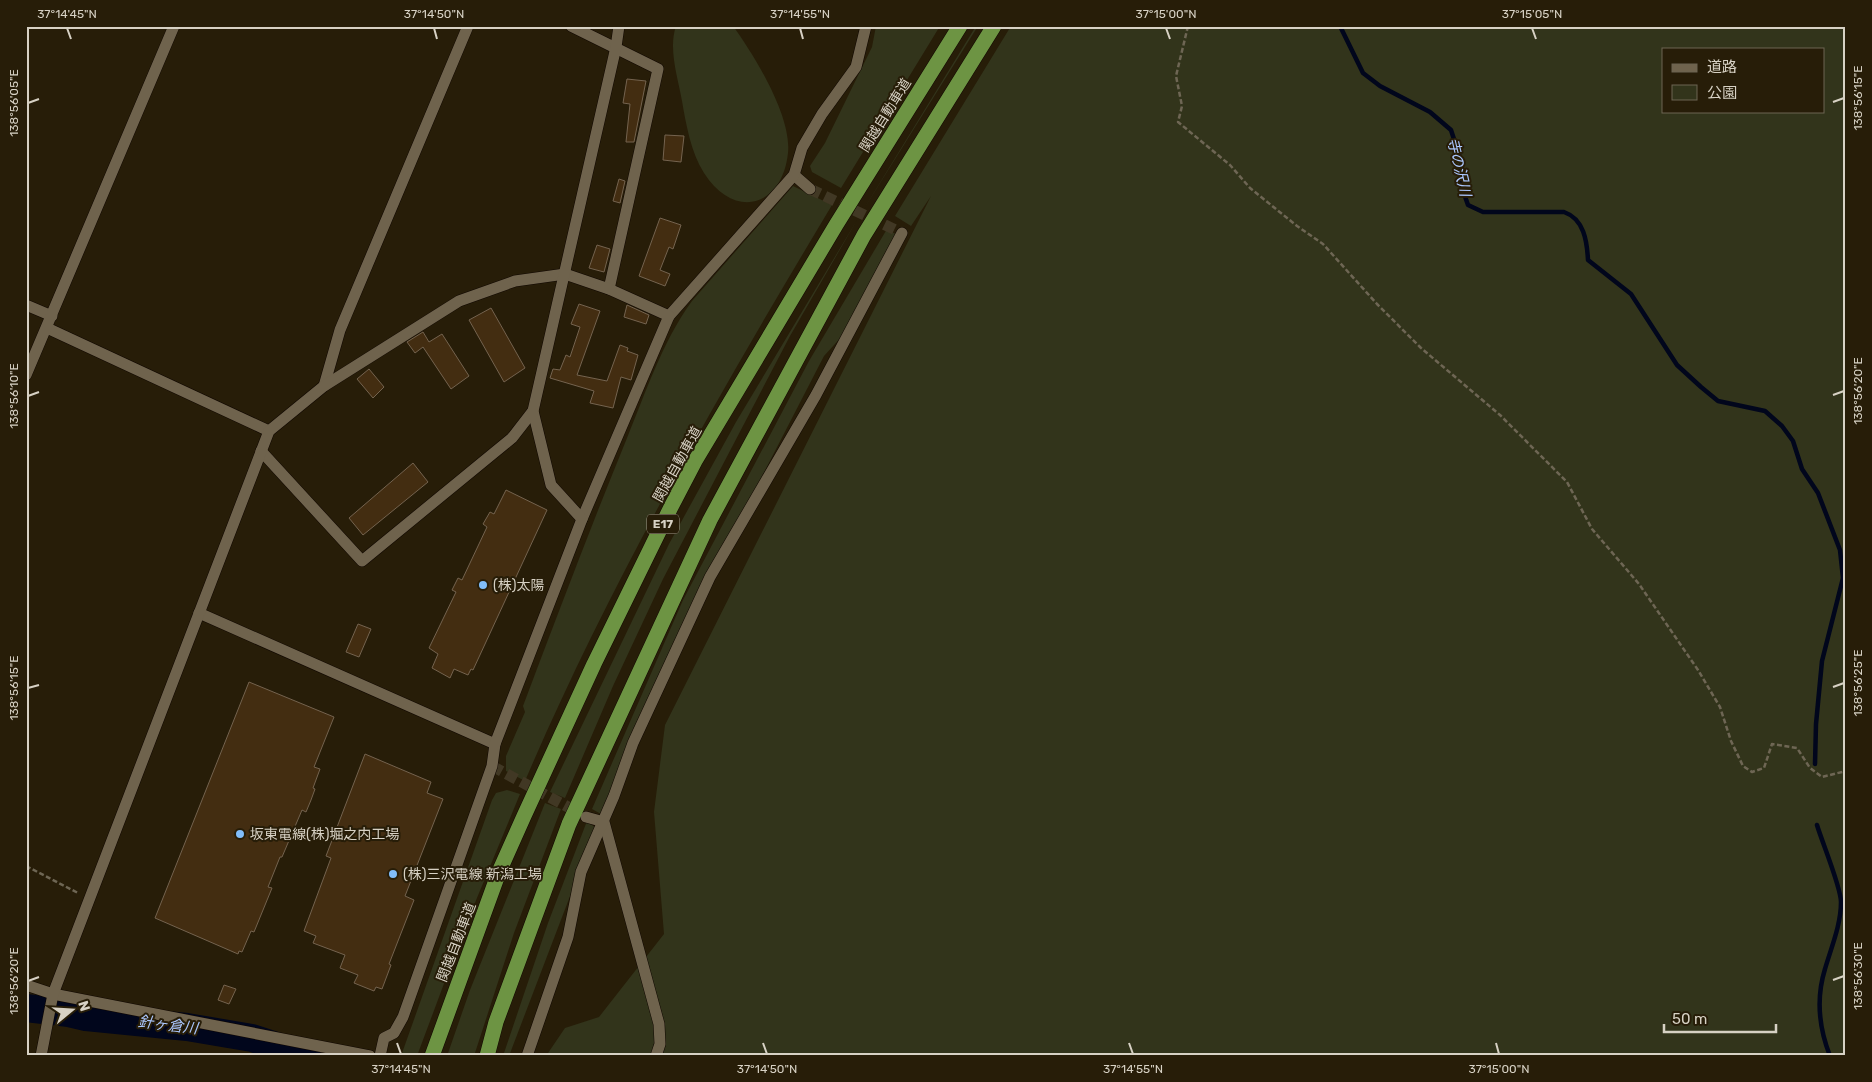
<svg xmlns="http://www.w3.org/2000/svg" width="1872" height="1082" font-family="Rubik,'Noto Sans JP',sans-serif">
	<rect width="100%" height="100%" fill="#271d08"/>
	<g fill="#32341b" fill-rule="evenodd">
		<path d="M676,26H733C754,55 792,116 788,153C782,208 734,220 704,173C691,153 686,124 682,101C678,78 668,49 676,26Z"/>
		<polygon points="876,26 940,26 841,188 812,172 810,166 825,143 872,47"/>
		<polygon points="976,26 978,26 862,212"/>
		<path d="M1011,26H1846V1056H546L565,1028L599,1017L664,934L654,812L665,725L931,196L911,226L895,216ZM1663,49H1823V111H1663Z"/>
		<path d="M793,186L832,205C720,392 611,580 525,781L506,771V756L525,712L523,706C557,616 591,526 627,438C646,392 662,342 692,301Z"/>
		<polygon points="857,220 790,336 663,579 613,686 565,798 550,792 669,544 736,422"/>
		<polygon points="887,229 897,235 844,334 824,356 710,577 601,814 592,809 683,600 809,361"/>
		<polygon points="507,790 520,794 467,922 417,1056 401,1056 492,800 496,793"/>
		<polygon points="545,803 561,809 514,933 474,1056 447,1056 470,990"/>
		<polygon points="587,821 598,830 580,870 509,1056 503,1056 548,923"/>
	</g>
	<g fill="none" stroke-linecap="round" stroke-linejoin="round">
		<g stroke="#01061c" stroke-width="4.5">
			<path d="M1340,26L1363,73L1380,86L1430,112L1451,130L1462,164L1460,182L1468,205L1483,212H1564C1584,219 1587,241 1588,260L1631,294L1677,365L1701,387L1718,401L1765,411L1782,426L1793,441L1802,469L1818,493L1840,550L1843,578L1822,661L1816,724L1815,764"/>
			<path d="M1817,825C1822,842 1841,887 1841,902C1841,925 1831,948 1825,969C1816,998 1819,1028 1830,1056"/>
		</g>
		<polyline stroke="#01061c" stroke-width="28" points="26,1008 69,1013 86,1017 187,1027 252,1038 307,1056"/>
	</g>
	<g fill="#432d11" stroke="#74634f">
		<polygon points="627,79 646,81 634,142 626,142 630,104 623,103"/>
		<polygon points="665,135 684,136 681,162 663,160"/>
		<polygon points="619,179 625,181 620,203 613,201"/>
		<polygon points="660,218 681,225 673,249 669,247 660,270 670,274 665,286 639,276"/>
		<polygon points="597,245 610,249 604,272 589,268"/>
		<polygon points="579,304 600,311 577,375 607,381 620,345 628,348 627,351 638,355 631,380 621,377 613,408 590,403 594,391 550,378 553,369 560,370 566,355 570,357 580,327 571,324"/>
		<polygon points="627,305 649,315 646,324 624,317"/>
		<polygon points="491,308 525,368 504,382 469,320"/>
		<polygon points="423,332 429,342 442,334 469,376 451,389 423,347 415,353 407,342"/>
		<polygon points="369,369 384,387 373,398 357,379"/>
		<polygon points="413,463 428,482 363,535 349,518"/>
		<polygon points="506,490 547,510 473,670 471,669 468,675 454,669 450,678 432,668 438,654 429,648 456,592 452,590 458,578 462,580 487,527 483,524 490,512 494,514"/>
		<polygon points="358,624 371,629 359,657 346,652"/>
		<polygon points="249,682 334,717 314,767 320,769 313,788 315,789 311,800 306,812 302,810 282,857 280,857 268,887 272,888 254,932 251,931 242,952 239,951 238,954 155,918"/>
		<polygon points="365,754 431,782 427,793 443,799 405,896 414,900 389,964 391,965 382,989 376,987 374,991 354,983 358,975 340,968 345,955 313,943 316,936 304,931 331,858 326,856"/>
		<polygon points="224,985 236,989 229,1004 218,1000"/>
	</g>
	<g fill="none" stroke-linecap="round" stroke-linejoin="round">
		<g stroke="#413824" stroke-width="11" stroke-dasharray="11 5.5" stroke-linecap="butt">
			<polyline points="810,189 902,233"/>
			<polyline points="492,766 581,814"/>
		</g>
		<defs>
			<g id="street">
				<polyline points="571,26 658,69 609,289"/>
				<polyline points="794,175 810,189"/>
				<polyline points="26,305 52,316"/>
				<polyline points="669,316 794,175 802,148 822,114 856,67 866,26"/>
				<polyline points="47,328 269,431"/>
				<polyline points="26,375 174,26"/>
				<polyline points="324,386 340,330 468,26"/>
				<polyline points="261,451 362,561 512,438 533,411"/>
				<polyline points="199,613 495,744"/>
				<polyline points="586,817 604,822 659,1024 660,1044 656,1056"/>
				<polyline points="26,985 53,994 370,1056"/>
				<polyline points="41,1056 53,994 269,431 324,386 459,301 515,281 565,274 609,289 669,316 582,519"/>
				<polyline points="380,1056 384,1038 394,1033 403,1017 492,766 495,744 582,519 551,485 533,411 616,47 619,26"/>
				<polyline points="527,1056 568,937 581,872 614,796 633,743 710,577 816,395 902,233"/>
			</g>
			<g id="highway">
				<polyline points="432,1056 499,872 524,816 594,664 671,507 695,461 836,225 960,26"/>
				<polyline points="487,1056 496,1022 569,824 710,520 864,235 994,26"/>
			</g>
		</defs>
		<use href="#street" stroke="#100700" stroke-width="12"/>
		<use href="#highway" stroke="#100700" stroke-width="16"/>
		<g stroke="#6e6654" stroke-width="2.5" stroke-dasharray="5 2.5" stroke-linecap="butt">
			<polyline points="1188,26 1176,76 1182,106 1178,122 1230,165 1250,188 1297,226 1323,244 1377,304 1421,348 1500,415 1567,482 1592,529 1639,584 1698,670 1720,707 1731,741 1743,766 1752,772 1764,768 1772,744 1797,748 1810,768 1822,777 1846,771"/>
			<polyline points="26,866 78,893"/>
		</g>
		<use href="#street" stroke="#6f634d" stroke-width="11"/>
		<use href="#highway" stroke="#6d9443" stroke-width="15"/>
	</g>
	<path fill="none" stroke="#d7d1c4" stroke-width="2" d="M67,28L71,39M434,28L437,39M800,28L803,39M1166,28L1170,39M1532,28L1536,39M1833,102L1844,98M28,103L39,99M1833,395L1844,391M28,396L39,392M1833,687L1844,683M28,688L39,685M1833,980L1844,976M28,981L39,977M397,1043L401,1054M763,1043L767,1054M1129,1043L1133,1054M1496,1043L1499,1054"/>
	<g fill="#81bdfa" stroke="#271d08" stroke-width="2">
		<circle cx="483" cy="585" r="5"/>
		<circle cx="240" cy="834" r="5"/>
		<circle cx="393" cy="874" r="5"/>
	</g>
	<g text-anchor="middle" stroke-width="4" stroke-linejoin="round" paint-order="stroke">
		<rect fill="#271d08" stroke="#a29b8c" stroke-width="1" x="647" y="514.5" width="32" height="19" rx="4"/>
		<g font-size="12" font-weight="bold" fill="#d7d1c4">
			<text x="663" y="528">E17</text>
		</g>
		<g font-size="14" fill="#d7d1c4" stroke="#271d08">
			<text transform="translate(885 115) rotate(-58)" y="5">関越自動車道</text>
			<text transform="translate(677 464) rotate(-61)" y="5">関越自動車道</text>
			<text transform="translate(456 942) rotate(-69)" y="5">関越自動車道</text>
		</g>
		<g font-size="14" fill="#d7d1c4" stroke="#271d08" text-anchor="start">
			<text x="493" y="590">(株)太陽</text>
			<text x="250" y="839">坂東電線(株)堀之内工場</text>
			<text x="403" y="879">(株)三沢電線 新潟工場</text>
		</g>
		<g font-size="15" font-style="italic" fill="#abc7fe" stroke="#271d08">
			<text transform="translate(1459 167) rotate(77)" y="5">寺の沢川</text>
			<text transform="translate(168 1025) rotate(7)" y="5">針ヶ倉川</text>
		</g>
	</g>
	<rect width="1872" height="1082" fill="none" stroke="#271d08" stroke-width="55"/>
	<rect x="1662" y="48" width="162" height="65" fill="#271d08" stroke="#6d6553"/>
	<rect x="1672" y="64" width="25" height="8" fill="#6f634d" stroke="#6d6553"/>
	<text x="1707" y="72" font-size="15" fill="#d7d1c4">道路</text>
	<rect x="1672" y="85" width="25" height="15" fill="#32341b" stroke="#6d6553"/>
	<text x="1707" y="98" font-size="15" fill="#d7d1c4">公園</text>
	<g transform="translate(72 1010) rotate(72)" stroke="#271d08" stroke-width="4" paint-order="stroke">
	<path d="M0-4L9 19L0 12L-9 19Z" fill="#d7d1c4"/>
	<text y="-8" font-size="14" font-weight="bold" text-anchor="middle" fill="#d7d1c4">N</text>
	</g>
	<path d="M1664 1024v8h112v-8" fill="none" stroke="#d7d1c4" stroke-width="2.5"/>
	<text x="1672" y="1024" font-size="15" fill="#d7d1c4" stroke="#271d08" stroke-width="4" paint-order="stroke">50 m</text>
	<rect x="28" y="28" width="1816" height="1026" fill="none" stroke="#d7d1c4" stroke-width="2"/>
	<g font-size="12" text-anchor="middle" fill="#d7d1c4">
		<text x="67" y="18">37°14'45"N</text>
		<text x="434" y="18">37°14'50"N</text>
		<text x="800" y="18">37°14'55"N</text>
		<text x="1166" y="18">37°15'00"N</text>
		<text x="1532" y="18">37°15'05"N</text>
		<text transform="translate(1858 98) rotate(-90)" y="4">138°56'15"E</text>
		<text transform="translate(14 103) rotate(-90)" y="4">138°56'05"E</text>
		<text transform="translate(1858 391) rotate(-90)" y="4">138°56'20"E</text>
		<text transform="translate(14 396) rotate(-90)" y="4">138°56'10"E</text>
		<text transform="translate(1858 683) rotate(-90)" y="4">138°56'25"E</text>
		<text transform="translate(14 688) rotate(-90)" y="4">138°56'15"E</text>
		<text transform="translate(1858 976) rotate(-90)" y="4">138°56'30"E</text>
		<text transform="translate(14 981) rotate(-90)" y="4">138°56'20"E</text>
		<text x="401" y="1073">37°14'45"N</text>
		<text x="767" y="1073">37°14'50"N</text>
		<text x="1133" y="1073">37°14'55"N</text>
		<text x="1499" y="1073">37°15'00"N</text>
	</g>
</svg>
